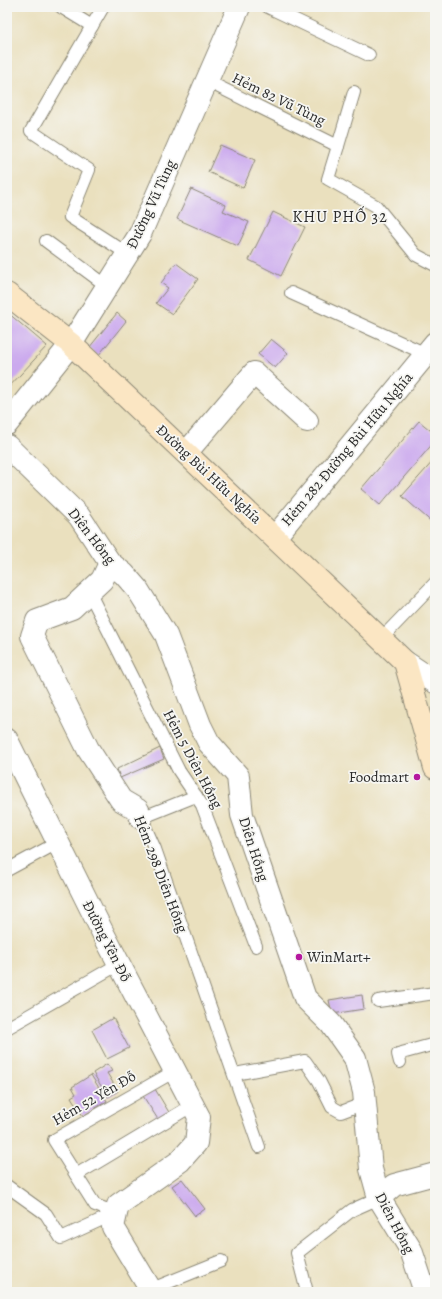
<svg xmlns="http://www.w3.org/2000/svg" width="442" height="1299" font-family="Alegreya,serif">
	<rect width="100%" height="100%" fill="#f6f6f2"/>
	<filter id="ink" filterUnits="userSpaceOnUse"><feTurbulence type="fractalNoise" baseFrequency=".025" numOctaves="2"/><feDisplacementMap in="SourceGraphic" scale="8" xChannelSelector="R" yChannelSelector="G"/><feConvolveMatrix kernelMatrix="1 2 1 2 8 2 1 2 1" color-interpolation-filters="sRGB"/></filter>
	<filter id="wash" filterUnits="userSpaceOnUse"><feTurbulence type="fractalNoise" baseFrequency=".012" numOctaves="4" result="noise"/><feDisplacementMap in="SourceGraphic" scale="16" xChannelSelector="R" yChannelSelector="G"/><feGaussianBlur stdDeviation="0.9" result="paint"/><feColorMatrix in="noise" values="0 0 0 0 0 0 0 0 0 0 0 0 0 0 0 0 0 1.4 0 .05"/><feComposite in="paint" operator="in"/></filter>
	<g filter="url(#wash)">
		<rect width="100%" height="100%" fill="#eae0be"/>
		<g id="blocks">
			<g fill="#cba9ee">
				<polygon points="220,145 255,160 243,188 208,172"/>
				<polygon points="191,189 226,205 223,211 249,222 238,246 177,219"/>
				<polygon points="273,212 305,227 281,276 249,260"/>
				<polygon points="176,263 198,279 172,314 156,303 168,288 161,283"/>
				<polygon points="7,312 47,346 7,389"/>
				<polygon points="117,313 126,321 98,356 89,348"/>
				<polygon points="271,339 288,353 275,368 258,354"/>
				<polygon points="419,421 435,434 435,441 380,505 361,489"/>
				<polygon points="435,459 435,525 402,496"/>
				<polygon points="160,748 164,759 120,778 117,769"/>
				<polygon points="362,995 364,1009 332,1014 329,1000"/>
				<polygon points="113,1018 129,1048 107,1059 92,1030"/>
				<polygon points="107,1064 112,1071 107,1073 118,1091 108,1097 93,1073"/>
				<polygon points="91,1075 107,1101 83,1116 71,1097 76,1094 72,1087"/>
				<polygon points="155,1089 170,1114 159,1121 143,1096"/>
				<polygon points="182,1179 205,1209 195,1216 172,1186"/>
			</g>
		</g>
	</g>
	<g filter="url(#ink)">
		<use href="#blocks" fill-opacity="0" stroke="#8a8674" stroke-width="1"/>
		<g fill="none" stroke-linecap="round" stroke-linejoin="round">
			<defs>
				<g id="lane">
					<polyline points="61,7 92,26"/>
					<polyline points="103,7 31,131 89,170 70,217 128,254"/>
					<polyline points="268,7 369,55"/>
					<polyline points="207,81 338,146 354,92"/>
					<polyline points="338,146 328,179 376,206 416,255 435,265"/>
					<polyline points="46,241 107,286"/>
					<polyline points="291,293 426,354"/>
					<polyline points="89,592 179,771 202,805 256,946"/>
					<polyline points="381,639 435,583"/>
					<polyline points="196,796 141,818 155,849 259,1147"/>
					<polyline points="7,870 57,843"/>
					<polyline points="378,1001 435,993"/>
					<polyline points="7,1028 119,964"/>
					<polyline points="400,1062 398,1054 435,1044"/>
					<polyline points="235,1074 305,1061 319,1081 332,1107 341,1112 365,1103"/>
					<polyline points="76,1175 193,1105"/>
					<polyline points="7,1186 46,1214 61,1238 116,1213"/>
					<polyline points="116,1213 95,1205 54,1140 175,1071"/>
					<polyline points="147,1291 221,1261"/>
					<polyline points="307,1292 297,1253 352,1210 379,1198"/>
				</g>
				<g id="street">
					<polyline points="7,424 71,344 140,234 239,7"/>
					<polyline points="7,446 79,516 110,563 124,574 138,590 166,635 200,725 209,743 238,776 242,815 305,998 331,1024 355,1058 364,1092 371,1169 379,1198 411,1250 425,1292"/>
					<polyline points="186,453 254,373 307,421"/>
					<polyline points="275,537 435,343"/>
					<polyline points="110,563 102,580 72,608 37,621 32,636 88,749 121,800 138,810 141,818"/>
					<polyline points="405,662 435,682"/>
					<polyline points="7,740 104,935 199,1117 196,1143 180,1161 118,1205 113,1227 152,1292"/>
					<polyline points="379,1198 394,1185 435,1174"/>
				</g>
				<polyline id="secondary" points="7,294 71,344 405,662 435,768"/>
			</defs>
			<use href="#lane" stroke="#8a8674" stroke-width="14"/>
			<use href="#street" stroke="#8a8674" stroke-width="24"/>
			<use href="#secondary" stroke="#8a8674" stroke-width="24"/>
			<use href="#lane" stroke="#fff" stroke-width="12"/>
			<use href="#street" stroke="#fff" stroke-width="22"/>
			<use href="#secondary" stroke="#fbe6c3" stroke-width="22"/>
		</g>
	</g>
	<g fill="#b5179e" stroke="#f6f6f2" stroke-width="1.5">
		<circle cx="417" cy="777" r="4"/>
		<circle cx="299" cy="957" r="4"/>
	</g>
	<g text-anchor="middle" stroke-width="3.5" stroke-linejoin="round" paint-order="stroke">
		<g font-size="15" fill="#2b2b2b" stroke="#f6f6f2">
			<text transform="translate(279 99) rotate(26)" y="5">Hẻm 82 Vũ Tùng</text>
			<text transform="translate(151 204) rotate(-65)" y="5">Đường Vũ Tùng</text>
			<text transform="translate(347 449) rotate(-50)" y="5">Hẻm 282 Đường Bùi Hữu Nghĩa</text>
			<text transform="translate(209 474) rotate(43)" y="5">Đường Bùi Hữu Nghĩa</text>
			<text transform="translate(92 536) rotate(52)" y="5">Diên Hồng</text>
			<text transform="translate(193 759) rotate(62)" y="5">Hẻm 5 Diên Hồng</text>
			<text transform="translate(254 849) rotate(72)" y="5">Diên Hồng</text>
			<text transform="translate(161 874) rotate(69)" y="5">Hẻm 298 Diên Hồng</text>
			<text transform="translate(107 941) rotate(63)" y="5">Đường Yên Đỗ</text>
			<text transform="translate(94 1098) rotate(-30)" y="5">Hẻm 52 Yên Đỗ</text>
			<text transform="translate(395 1223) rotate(62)" y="5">Diên Hồng</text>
		</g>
		<g font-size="15" fill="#2b2b2b" stroke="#f6f6f2" text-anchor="end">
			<text x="409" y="782">Foodmart</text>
			<text x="307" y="962" text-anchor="start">WinMart+</text>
		</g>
		<g font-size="16" letter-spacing="1" fill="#2b2b2b" stroke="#f6f6f2">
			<text x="340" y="222">KHU PHỐ 32</text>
		</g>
	</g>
	<rect width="442" height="1299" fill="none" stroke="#f6f6f2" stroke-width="24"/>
</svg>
